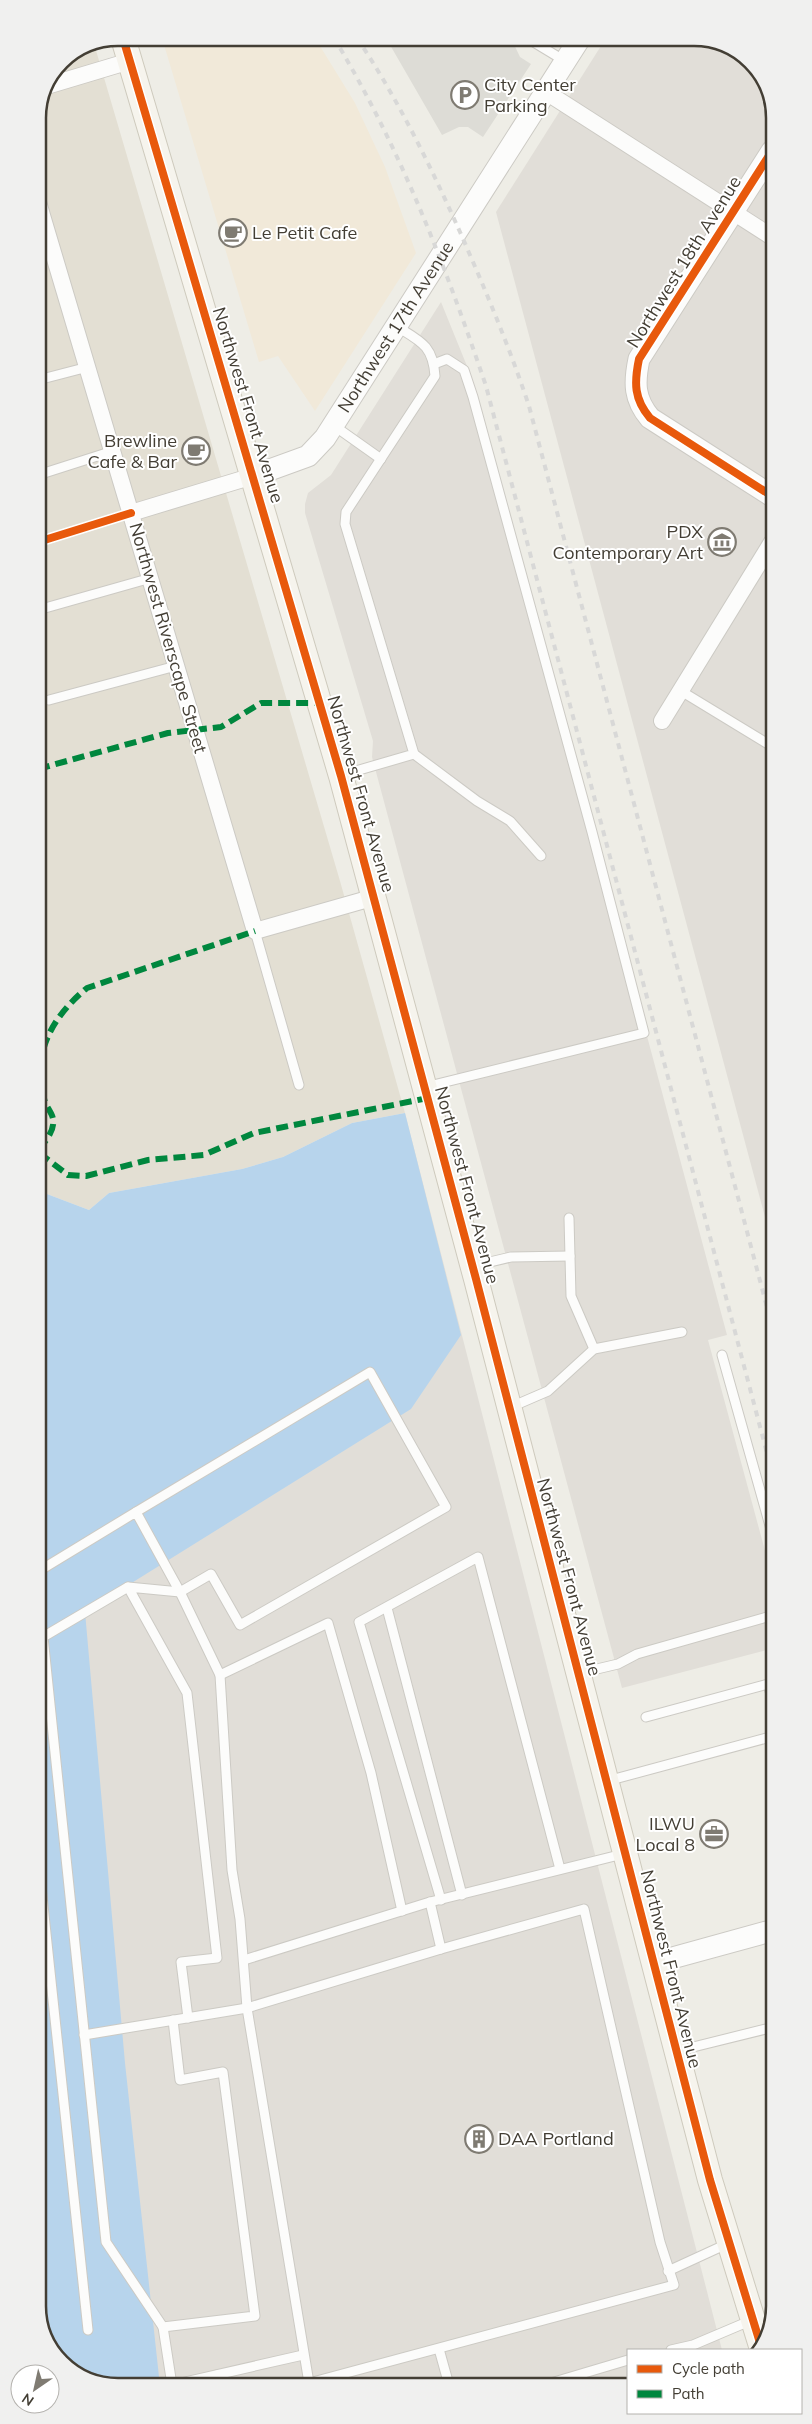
<svg xmlns="http://www.w3.org/2000/svg" width="812" height="2424" font-family="Mulish,sans-serif">
	<rect width="100%" height="100%" fill="#eeede6"/>
	<polygon fill="#e3dfd3" points="95,47 340,881 405,1113 352,1123 283,1157 242,1169 109,1193 89,1210 39,1191 38,113 61,61"/>
	<polygon fill="#f1e9d9" points="162,38 315,38 355,103 385,167 416,253 315,411 278,356 259,362"/>
	<g fill="#e1ded8">
		<polygon points="606,38 699,38 747,57 772,98 773,1247 496,212"/>
		<polygon points="441,302 469,371 727,1335 708,1340 774,1584 774,1648 622,1688 372,757 373,741 305,513 305,504 308,493 331,475"/>
		<polygon points="405,1113 722,2350 628,2350 628,2384 113,2386 73,2370 40,2045 39,1542 357,1359"/>
	</g>
	<polygon fill="#dddcd6" points="386,38 511,38 520,57 531,64 483,137 468,127 459,127 442,135"/>
	<polygon fill="#b7d4ec" points="405,1113 461,1335 411,1409 85,1612 125,2063 160,2386 113,2386 65,2367 40,2326 39,1191 89,1210 109,1193 242,1169 283,1157 352,1123"/>
	<g fill="none" stroke-linecap="round" stroke-linejoin="round">
		<defs>
			<g id="service">
				<polyline points="527,38 565,61"/>
				<polyline points="38,251 51,247"/>
				<polyline points="38,380 88,367"/>
				<polyline points="333,425 381,459"/>
				<polyline points="38,475 113,451"/>
				<polyline points="38,610 151,578"/>
				<polyline points="681,691 773,747"/>
				<polyline points="49,700 176,666"/>
				<polyline points="414,754 477,801 510,821 541,856"/>
				<path d="M342,775L414,754L345,524L346,512L435,376C433,345 420,341 396,326"/>
				<polyline points="255,931 299,1085"/>
				<polyline points="425,1087 644,1033 592,832 473,397 464,370 447,359 434,364"/>
				<polyline points="569,1218 571,1296 594,1349"/>
				<polyline points="473,1266 511,1257 570,1256"/>
				<polyline points="722,1355 774,1540"/>
				<polyline points="511,1407 548,1391 594,1349 682,1332"/>
				<polyline points="136,1512 370,1372 446,1507 240,1625 211,1574 180,1592 128,1587 187,1693 217,1958 181,1962 188,2018"/>
				<polyline points="39,1571 136,1512 180,1592 220,1675 232,1870 240,1919 247,2008 309,2383 674,2285 660,2242 584,1909 441,1949 430,1902"/>
				<polyline points="128,1587 43,1637 106,2242 163,2327"/>
				<polyline points="387,1608 462,1895"/>
				<polyline points="580,1673 618,1664 637,1654 774,1615"/>
				<polyline points="220,1675 328,1623 371,1773 402,1911"/>
				<polyline points="646,1717 768,1684 774,1705"/>
				<polyline points="607,1781 774,1736"/>
				<polyline points="40,1877 88,2330"/>
				<polyline points="441,1900 359,1622 478,1557 560,1869"/>
				<polyline points="244,1960 430,1902 623,1854"/>
				<polyline points="84,2035 247,2008 441,1949"/>
				<polyline points="677,2051 774,2027"/>
				<polyline points="668,2271 729,2243"/>
				<polyline points="439,2349 449,2385"/>
				<polyline points="671,2350 693,2345 752,2320"/>
				<polyline points="217,2375 219,2386"/>
				<polyline points="172,2385 303,2355"/>
				<polyline points="544,2385 628,2360"/>
				<polyline points="163,2386 172,2385 163,2327 255,2316 223,2072 180,2080 173,2020"/>
			</g>
			<g id="minor">
				<polyline points="50,85 130,61"/>
				<polyline points="546,92 772,237"/>
				<polyline points="38,202 255,931 375,897"/>
				<polyline points="131,513 253,476"/>
				<polyline points="662,721 772,542"/>
			</g>
			<g id="tertiary">
				<path d="M772,151L639,359C634,383 634,399 650,418L772,496"/>
				<path id="s1" d="M253,476L308,456L325,438L580,38"/>
				<polyline points="654,1963 774,1930"/>
			</g>
			<polyline id="secondary" points="123,38 341,776 476,1279 710,2180 761,2346"/>
		</defs>
		<use href="#service" stroke="#cccac4" stroke-width="11"/>
		<use href="#minor" stroke="#cccac4" stroke-width="18"/>
		<use href="#tertiary" stroke="#cccac4" stroke-width="23"/>
		<use href="#secondary" stroke="#cecabd" stroke-width="26"/>
		<use href="#service" stroke="#fcfcfb" stroke-width="9"/>
		<use href="#minor" stroke="#fcfcfb" stroke-width="16"/>
		<use href="#tertiary" stroke="#fcfcfb" stroke-width="21"/>
		<use href="#secondary" stroke="#f6f4ed" stroke-width="24"/>
		<g stroke="#d8d8d7" stroke-width="4" stroke-dasharray="6 6" stroke-linecap="butt">
			<path d="M334,38C400,147 445,265 486,386L773,1476"/>
			<path d="M357,38C398,99 430,165 460,232C485,289 509,346 529,406L773,1330"/>
		</g>
		<g stroke="#00873e" stroke-width="6" stroke-dasharray="12 6" stroke-linecap="butt">
			<polyline points="38,769 168,733 221,727 261,703 320,703"/>
			<path d="M39,1150C45,1141 55,1131 53,1119C52,1112 45,1106 44,1098C31,1053 53,1016 87,988L255,931"/>
			<polyline points="39,1153 68,1175 86,1176 148,1160 204,1155 254,1133 428,1098"/>
		</g>
		<defs>
			<g id="cycleway">
				<polyline points="123,38 341,776 476,1279 710,2180 761,2346"/>
				<path d="M772,151L639,359C634,383 634,399 650,418L772,496"/>
				<polyline points="38,542 131,513"/>
			</g>
		</defs>
		<use href="#cycleway" stroke="#fff" stroke-width="11"/>
		<use href="#cycleway" stroke="#e8590c" stroke-width="8"/>
	</g>
	<defs>
		<symbol id="parking-ring" viewBox="-11 -11 22 22"><circle r="9.5" fill="#fff" stroke="#7f7b72" stroke-width="1.5"/><path d="M-3.5-5.5H1a3.5 3.5 0 0 1 0 7H-1V5.5H-3.5ZM-1-3.4V-.6H.8a1.4 1.4 0 0 0 0-2.8Z" fill="#7f7b72"/></symbol>
		<symbol id="cafe-ring" viewBox="-11 -11 22 22"><circle r="9.5" fill="#fff" stroke="#7f7b72" stroke-width="1.5"/><path d="M-5.5-4.5H6V0H3Q3 3.5 0 3.5H-2.5Q-5.5 3.5-5.5 0ZM3-3.2v2h1.7v-2ZM-6 4.5H4V6H-6Z" fill="#7f7b72"/></symbol>
		<symbol id="museum-ring" viewBox="-11 -11 22 22"><circle r="9.5" fill="#fff" stroke="#7f7b72" stroke-width="1.5"/><path d="M0-6L6-3V-2H-6V-3ZM-5-1h2V3h-2ZM-1-1h2V3h-2ZM3-1h2V3H3ZM-6 4H6V6H-6Z" fill="#7f7b72"/></symbol>
		<symbol id="office-ring" viewBox="-11 -11 22 22"><circle r="9.5" fill="#fff" stroke="#7f7b72" stroke-width="1.5"/><path d="M-6-3h4V-5.5h4V-3h4V5H-6ZM-1-4.5V-3h2v-1.5ZM-6 0V1H6V0Z" fill="#7f7b72"/></symbol>
		<symbol id="building-ring" viewBox="-11 -11 22 22"><circle r="9.5" fill="#fff" stroke="#7f7b72" stroke-width="1.5"/><path d="M-4-6H4V6H1V3H-1V6H-4ZM-2.5-4.3h1.7v1.8h-1.7ZM.8-4.3h1.7v1.8H.8ZM-2.5-1h1.7V.8h-1.7ZM.8-1h1.7V.8H.8Z" fill="#7f7b72"/></symbol>
	</defs>
	<g fill-rule="evenodd">
		<use href="#parking-ring" x="449" y="79" width="32" height="32"/>
		<use href="#cafe-ring" x="217" y="217" width="32" height="32"/>
		<use href="#cafe-ring" x="180" y="435" width="32" height="32"/>
		<use href="#museum-ring" x="706" y="526" width="32" height="32"/>
		<use href="#office-ring" x="698" y="1818" width="32" height="32"/>
		<use href="#building-ring" x="463" y="2123" width="32" height="32"/>
	</g>
	<g text-anchor="middle" stroke-width="4" stroke-linejoin="round" paint-order="stroke">
		<g font-size="18" fill="#433e34" stroke="#fff" text-anchor="start">
			<text x="484" y="91">City Center<tspan x="484" dy="21">Parking</tspan></text>
			<text x="252" y="239">Le Petit Cafe</text>
			<text x="177" y="447" text-anchor="end">Brewline<tspan x="177" dy="21">Cafe &amp; Bar</tspan></text>
			<text x="703" y="538" text-anchor="end">PDX<tspan x="703" dy="21">Contemporary Art</tspan></text>
			<text x="695" y="1830" text-anchor="end">ILWU<tspan x="695" dy="21">Local 8</tspan></text>
			<text x="498" y="2145">DAA Portland</text>
		</g>
		<g font-size="18" fill="#433e34" stroke="#fff">
			<text transform="translate(684 262) rotate(-58)" y="6">Northwest 18th Avenue</text>
			<text dy="6" stroke="none"><textPath href="#s1" startOffset="215">Northwest 17th Avenue</textPath></text>
			<text transform="translate(248 405) rotate(73)" y="6">Northwest Front Avenue</text>
			<text transform="translate(168 638) rotate(74)" y="6">Northwest Riverscape Street</text>
			<text transform="translate(361 794) rotate(74)" y="6">Northwest Front Avenue</text>
			<text transform="translate(467 1185) rotate(75)" y="6">Northwest Front Avenue</text>
			<text transform="translate(569 1577) rotate(75)" y="6">Northwest Front Avenue</text>
			<text transform="translate(671 1969) rotate(76)" y="6">Northwest Front Avenue</text>
		</g>
	</g>
	<path d="M0 0H812V2424H0ZM118 46H694A72 72 0 0 1 766 118V2306A72 72 0 0 1 694 2378H118A72 72 0 0 1 46 2306V118A72 72 0 0 1 118 46Z" fill="#f0f0ef" fill-rule="evenodd"/>
	<path fill="none" stroke="#433e34" stroke-width="2.5" d="M118 46H694A72 72 0 0 1 766 118V2306A72 72 0 0 1 694 2378H118A72 72 0 0 1 46 2306V118A72 72 0 0 1 118 46Z"/>
	<rect x="627" y="2349" width="175" height="65" fill="#ffffff" stroke="#b4b2ae"/>
	<rect x="637" y="2365" width="25" height="8" fill="#e8590c" stroke="#b4b2ae"/>
	<text x="672" y="2374" font-size="15" fill="#433e34">Cycle path</text>
	<rect x="637" y="2390" width="25" height="8" fill="#00873e" stroke="#b4b2ae"/>
	<text x="672" y="2399" font-size="15" fill="#433e34">Path</text>
	<g transform="translate(35 2389) rotate(214)"><circle r="24" fill="#ffffff" stroke="#b4b2ae"/>
	<path d="M0-4L9 19L0 12L-9 19Z" fill="#7f7b72"/>
	<text y="-8" font-size="14" font-weight="bold" text-anchor="middle" fill="#433e34">N</text>
	</g>
</svg>
